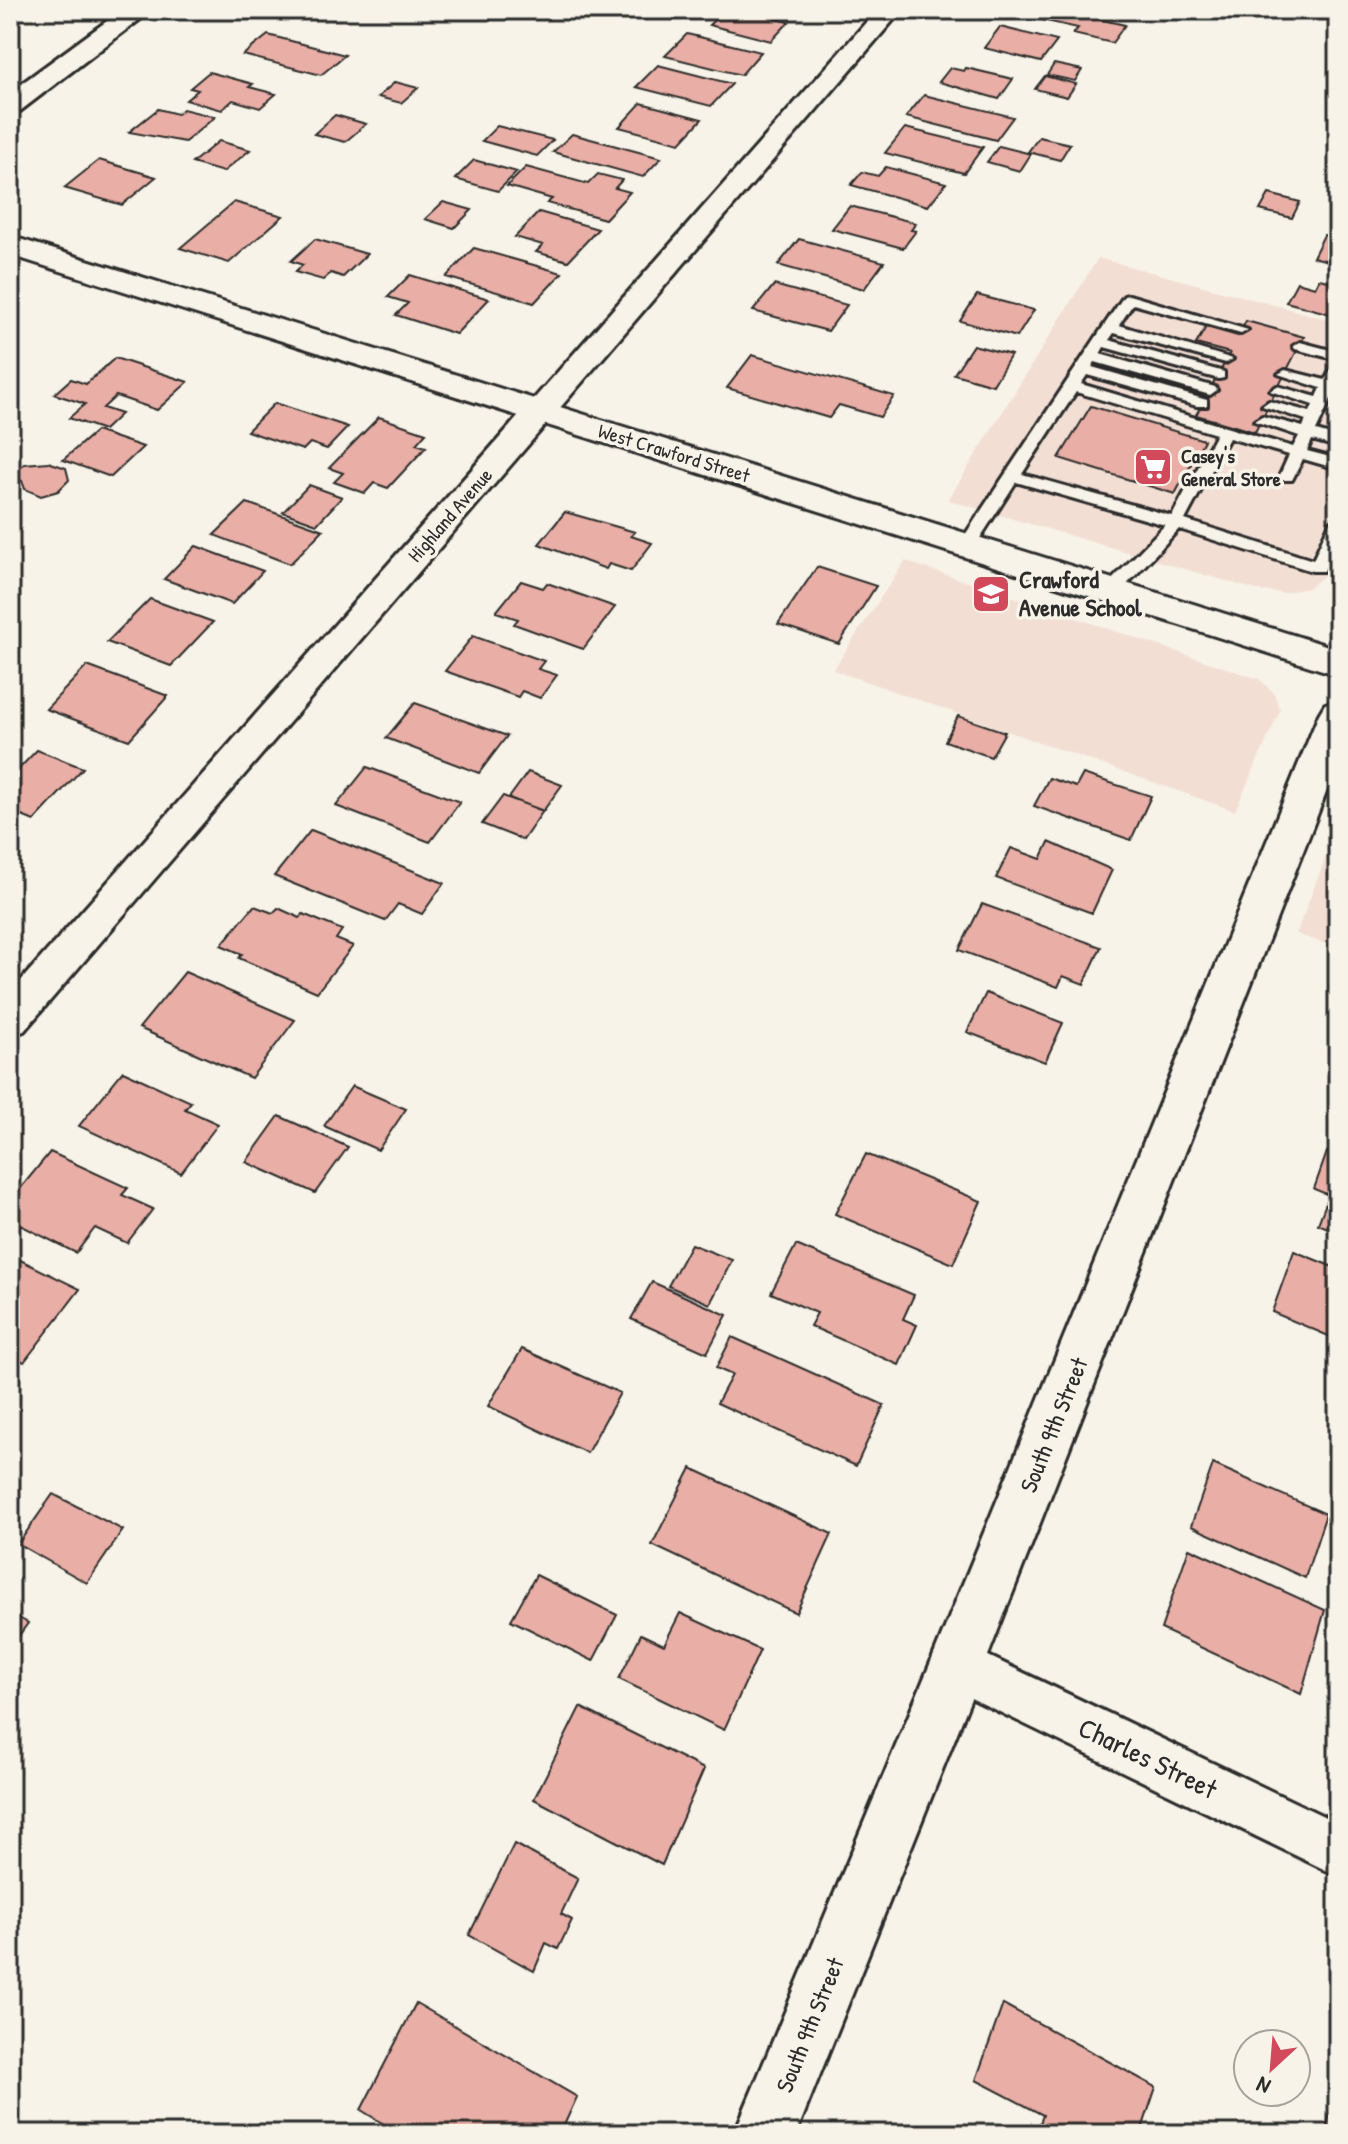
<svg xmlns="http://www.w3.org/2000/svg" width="1348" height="2144" font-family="'Patrick Hand',sans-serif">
	<rect width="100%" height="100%" fill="#f7f3e8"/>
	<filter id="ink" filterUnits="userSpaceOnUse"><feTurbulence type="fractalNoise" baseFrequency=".0125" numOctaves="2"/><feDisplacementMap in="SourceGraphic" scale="16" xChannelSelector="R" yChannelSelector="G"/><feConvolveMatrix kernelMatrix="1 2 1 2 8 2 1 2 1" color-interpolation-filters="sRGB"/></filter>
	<g filter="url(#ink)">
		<g fill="#f3ded4">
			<polygon points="1098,258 1338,322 1338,546 1324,576 1308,588 1283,593 1260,591 948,500"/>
			<polygon points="905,561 1259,679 1274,693 1280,711 1235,811 833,670"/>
			<polygon points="1338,826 1338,948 1296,934"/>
		</g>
		<g fill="#e9aea5" stroke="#2b2b2b" stroke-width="2">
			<polygon points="725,10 742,10 789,22 771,41 709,25"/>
			<polygon points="1013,10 1089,10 1085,16 1125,25 1112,43 1073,34 1078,28 1011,13"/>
			<polygon points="1000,27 1057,41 1041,62 984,48"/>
			<polygon points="687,34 761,52 741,75 665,56"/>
			<polygon points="268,35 345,55 321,75 243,55"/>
			<polygon points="1054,64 1082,70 1075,81 1047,75"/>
			<polygon points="658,65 732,84 711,106 636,87"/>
			<polygon points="950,68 964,71 966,68 1013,79 999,99 939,82"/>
			<polygon points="209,72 253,84 249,87 276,94 260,108 233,100 222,110 186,100 198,90 190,88"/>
			<polygon points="1045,76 1076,84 1067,97 1035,89"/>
			<polygon points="395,82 418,88 401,103 378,97"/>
			<polygon points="924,95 1013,117 996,140 906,117"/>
			<polygon points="641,103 702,119 680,143 619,127"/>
			<polygon points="158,109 177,114 183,109 215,117 185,142 129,132"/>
			<polygon points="335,115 366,124 345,142 314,134"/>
			<polygon points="497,126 553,140 537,156 482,141"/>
			<polygon points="905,128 983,147 964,173 885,153"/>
			<polygon points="572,134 661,158 643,177 553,152"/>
			<polygon points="1039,137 1070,144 1060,160 1028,152"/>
			<polygon points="219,141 250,150 223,172 192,163"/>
			<polygon points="999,146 1031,154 1020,171 987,162"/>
			<polygon points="99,160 156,177 122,205 64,188"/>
			<polygon points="474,160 517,172 498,191 455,179"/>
			<polygon points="526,167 588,184 598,174 622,180 615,188 630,192 605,219 547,203 552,199 507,186"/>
			<polygon points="886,167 946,183 928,206 851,185 862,172 878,176"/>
			<polygon points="1269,194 1300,202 1292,218 1260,210"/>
			<polygon points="234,202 283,216 229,263 180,248"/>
			<polygon points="443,202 472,210 454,228 425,219"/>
			<polygon points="850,206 916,223 911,230 916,231 903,248 832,229"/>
			<polygon points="539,212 598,229 568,261 536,252 543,245 515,237"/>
			<polygon points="1324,235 1338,239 1338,268 1334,267 1336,263 1313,257"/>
			<polygon points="315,239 367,254 343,277 331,273 323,280 295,272 303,265 291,261"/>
			<polygon points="799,239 884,262 864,289 778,265"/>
			<polygon points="474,248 562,273 534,303 446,277"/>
			<polygon points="410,275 489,299 456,334 396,315 408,303 388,297"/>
			<polygon points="1319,279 1338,283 1338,316 1286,302 1297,282 1315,287"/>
			<polygon points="774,285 847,305 828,331 753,311"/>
			<polygon points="977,295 1034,310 1017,337 960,321"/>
			<polygon points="1246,321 1304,337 1255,432 1196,415 1230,353 1196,344 1206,327 1238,336"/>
			<polygon points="973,345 1011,355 993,385 954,374"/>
			<polygon points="752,355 894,396 880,417 839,405 829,418 727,388"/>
			<polygon points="115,358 188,382 157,410 116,396 103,408 121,414 104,430 69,418 85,404 54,394 71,379 86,384"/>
			<polygon points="275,403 348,427 327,449 310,443 303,450 247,431"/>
			<polygon points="1091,406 1204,440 1175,494 1059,458"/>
			<polygon points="379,417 426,433 416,444 426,447 388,488 374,483 365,493 334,482 343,473 329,468"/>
			<polygon points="96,431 143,447 111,477 63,460"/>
			<polygon points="48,462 66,468 69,480 58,491 41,496 25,489 22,481 10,476 24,464"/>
			<polygon points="309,485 342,497 317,524 283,512"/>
			<polygon points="247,503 323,530 290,564 214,535"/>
			<polygon points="565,512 635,532 631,536 652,543 631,571 609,564 606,569 539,544"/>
			<polygon points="196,546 263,571 232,604 164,579"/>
			<polygon points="817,567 876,586 839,644 778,624"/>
			<polygon points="521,581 543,588 547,583 615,607 583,649 514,624 518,619 496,612"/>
			<polygon points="150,599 213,622 171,666 107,642"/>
			<polygon points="473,636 544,661 538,669 557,675 540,698 522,691 518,697 445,671"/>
			<polygon points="87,666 168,696 129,740 46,709"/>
			<polygon points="415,703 507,736 479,773 386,738"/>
			<polygon points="958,716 1005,732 991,757 945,741"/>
			<polygon points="37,750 83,768 34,821 10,811 10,778"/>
			<polygon points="367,767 460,802 430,842 336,806"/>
			<polygon points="528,772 562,785 543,811 509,798"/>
			<polygon points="1083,774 1151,796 1131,840 1034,806 1049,778 1076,787"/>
			<polygon points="503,796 543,811 523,840 482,824"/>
			<polygon points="311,830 444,883 422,914 398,904 385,921 274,876"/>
			<polygon points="1049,842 1112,870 1092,913 996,878 1011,848 1041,859"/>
			<polygon points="982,904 1101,947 1084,984 1063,976 1058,987 959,950"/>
			<polygon points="254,906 273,913 278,908 300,918 303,914 342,930 336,939 353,946 317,992 239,958 242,954 221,945"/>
			<polygon points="185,972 295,1020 251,1078 139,1028"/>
			<polygon points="986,993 1063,1023 1045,1062 967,1032"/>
			<polygon points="123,1071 191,1102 185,1109 218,1124 181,1173 79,1126"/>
			<polygon points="352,1086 406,1109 378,1150 324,1126"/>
			<polygon points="279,1116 348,1147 315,1193 246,1162"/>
			<polygon points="50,1152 128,1188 122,1195 153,1209 127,1243 95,1228 76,1253 10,1220 10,1201"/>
			<polygon points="1327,1152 1338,1156 1338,1232 1318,1224 1329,1195 1314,1189"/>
			<polygon points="866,1154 981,1201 953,1264 835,1214"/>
			<polygon points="691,1244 732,1260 710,1304 668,1286"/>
			<polygon points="796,1245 914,1295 903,1319 917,1325 899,1365 810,1326 817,1313 771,1293"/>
			<polygon points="1294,1251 1338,1269 1338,1340 1272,1312"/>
			<polygon points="10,1255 80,1289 24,1362 10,1354"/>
			<polygon points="652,1282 727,1315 707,1353 631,1319"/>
			<polygon points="732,1337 884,1405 856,1466 717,1403 732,1375 716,1368"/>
			<polygon points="522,1349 620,1393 587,1453 488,1406"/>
			<polygon points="1213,1464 1326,1514 1305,1578 1191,1526"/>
			<polygon points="691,1468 832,1534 796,1613 652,1545"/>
			<polygon points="53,1494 123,1530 87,1583 18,1544"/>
			<polygon points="1189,1548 1325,1610 1301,1694 1161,1629"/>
			<polygon points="536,1575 617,1615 593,1661 511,1620"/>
			<polygon points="10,1613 28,1623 10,1648"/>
			<polygon points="680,1613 760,1650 724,1730 619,1679 641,1634 664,1645"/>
			<polygon points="580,1707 704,1769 662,1865 534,1799"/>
			<polygon points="514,1844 578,1878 561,1914 572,1920 558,1949 546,1943 534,1971 469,1935"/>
			<polygon points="416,2003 577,2097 560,2134 400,2134 361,2110"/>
			<polygon points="1003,2004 1156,2087 1141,2132 1146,2134 1036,2134 1043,2115 976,2080"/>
			<polygon points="1338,2079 1338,2134 1325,2134"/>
		</g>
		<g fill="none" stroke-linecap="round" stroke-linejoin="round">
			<defs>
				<g id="service">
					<path d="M1129,295L1248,330L1241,334L1133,304L1119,325L1233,359L1226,363L1114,333L1109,340L1224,372V378L1219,379L1104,347L1100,354L1215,387L1217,390L1210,395L1095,362L1092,367L1207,400V406H1197L1087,375L1081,384L1293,447L1299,436L1254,421L1262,416L1303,427L1306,420L1262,406L1269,401L1310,412L1313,405L1270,391L1277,386L1317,397L1321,388L1278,374L1285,370L1325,380L1333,366L1338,365V384L1316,431L1338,437V447L1312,440L1307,451L1338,459V469L1303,459L1292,480H1282L1279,477L1289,455L1229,438L1185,520L1313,560L1330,522L1338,517V540L1324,571H1312L1179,529L1117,595H1105V587L1165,525L1016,482L973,549H961V541L1103,327L1124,296ZM1076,392L1216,434L1172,516L1022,474Z"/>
					<polygon points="1300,342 1338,352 1338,360 1295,349 1293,346"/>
				</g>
				<g id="minor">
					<polygon points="877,10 902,10 24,1031 10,1036 10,993"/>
					<polygon points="957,1641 1338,1823 1338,1876 940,1683 932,1666 940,1649"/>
				</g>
				<g id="secondary">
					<polygon points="122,10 152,10 20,111 10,113 10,92"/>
					<polygon points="10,236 1338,649 1338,675 10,255"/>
				</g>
				<polygon id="primary" points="1338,700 1338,762 984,1666 796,2134 734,2134 933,1657 1319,714 1325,704"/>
			</defs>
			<use href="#service" stroke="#2b2b2b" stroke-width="6"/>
			<use href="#minor" stroke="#2b2b2b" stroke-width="6"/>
			<use href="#secondary" stroke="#2b2b2b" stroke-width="6"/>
			<use href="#primary" stroke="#2b2b2b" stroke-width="6"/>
			<use href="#service" fill="#f7f3e8" fill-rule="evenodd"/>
			<use href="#minor" fill="#f7f3e8" fill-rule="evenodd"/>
			<use href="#secondary" fill="#f7f3e8" fill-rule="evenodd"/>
			<use href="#primary" fill="#f7f3e8" fill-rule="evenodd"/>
		</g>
	</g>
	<defs>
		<symbol id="supermarket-square" viewBox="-11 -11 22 22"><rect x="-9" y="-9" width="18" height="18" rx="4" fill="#d1495b" stroke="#f7f3e8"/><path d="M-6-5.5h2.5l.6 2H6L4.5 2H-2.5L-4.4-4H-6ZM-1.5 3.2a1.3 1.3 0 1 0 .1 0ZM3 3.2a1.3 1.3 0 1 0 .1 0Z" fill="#fff"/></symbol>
		<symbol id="school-square" viewBox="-11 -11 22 22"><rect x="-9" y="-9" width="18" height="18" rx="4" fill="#d1495b" stroke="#f7f3e8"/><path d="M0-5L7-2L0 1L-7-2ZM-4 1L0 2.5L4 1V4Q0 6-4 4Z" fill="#fff"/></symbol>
	</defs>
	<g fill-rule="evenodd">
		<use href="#supermarket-square" x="1131" y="445" width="44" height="44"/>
		<use href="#school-square" x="969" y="572" width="44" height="44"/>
	</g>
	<g text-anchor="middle" stroke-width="7" stroke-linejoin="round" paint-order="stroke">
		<g font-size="20" fill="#2b2b2b" stroke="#f7f3e8">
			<text transform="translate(674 453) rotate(17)" y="7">West Crawford Street</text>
			<text transform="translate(450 515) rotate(-49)" y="7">Highland Avenue</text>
		</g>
		<g font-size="20" font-weight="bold" fill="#2b2b2b" stroke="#f7f3e8" text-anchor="start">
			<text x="1181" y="463">Casey's<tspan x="1181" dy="23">General Store</tspan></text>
		</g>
		<g font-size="24" font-weight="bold" fill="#2b2b2b" stroke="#f7f3e8" text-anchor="start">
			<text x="1019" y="588">Crawford<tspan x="1019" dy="28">Avenue School</tspan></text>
		</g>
		<g font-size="24" fill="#2b2b2b" stroke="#f7f3e8">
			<text transform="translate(1054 1425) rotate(-68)" y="8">South 9th Street</text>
			<text transform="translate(810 2025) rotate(-68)" y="8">South 9th Street</text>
		</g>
		<g font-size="28" fill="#2b2b2b" stroke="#f7f3e8">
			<text transform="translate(1148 1758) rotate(26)" y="10">Charles Street</text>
		</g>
	</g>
	<rect width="1348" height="2144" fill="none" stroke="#f7f3e8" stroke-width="40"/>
	<rect x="20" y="20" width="1308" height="2104" fill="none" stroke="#2b2b2b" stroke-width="3" filter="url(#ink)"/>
	<g transform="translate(1272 2068) rotate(206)"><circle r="38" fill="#f7f3e8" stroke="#a5a39c" stroke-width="2"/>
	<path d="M0-6L14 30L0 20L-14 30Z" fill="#d1495b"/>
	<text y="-12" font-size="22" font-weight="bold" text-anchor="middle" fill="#2b2b2b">N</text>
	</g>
</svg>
